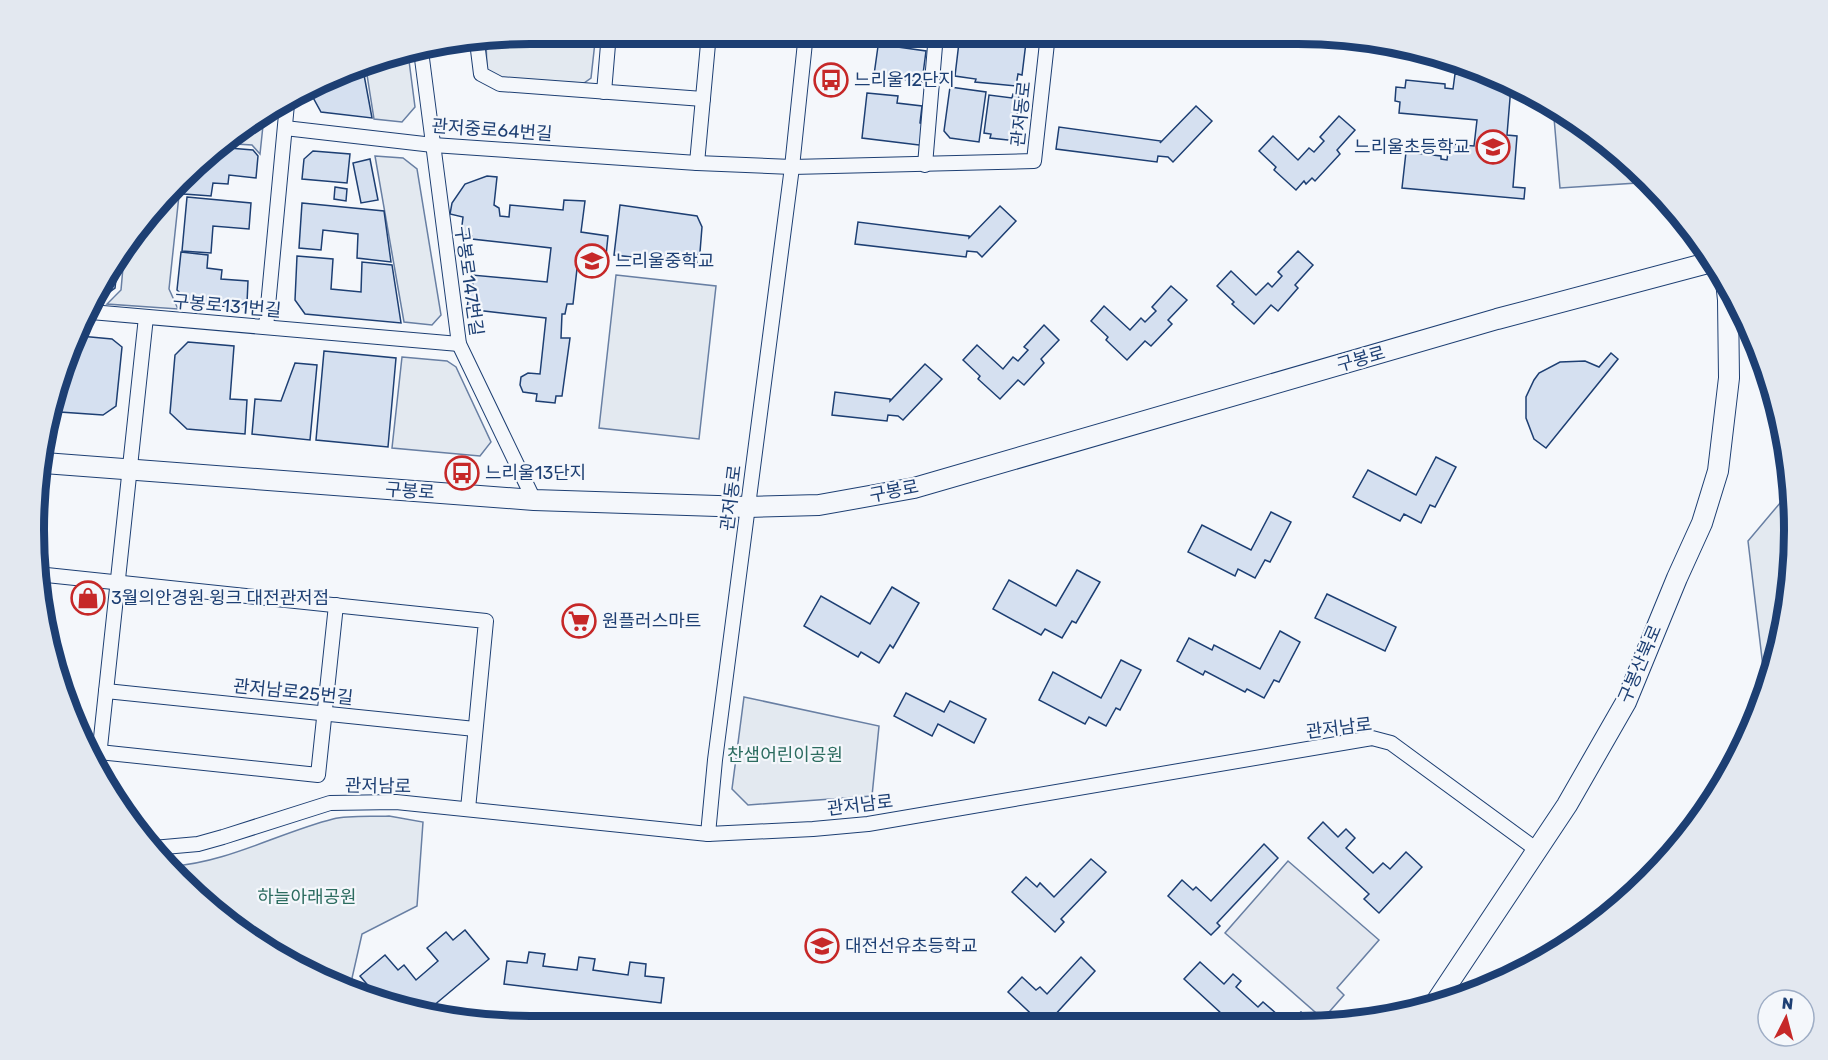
<svg xmlns="http://www.w3.org/2000/svg" width="1828" height="1060" font-family="Rubik,'Noto Sans KR',sans-serif">
	<rect width="100%" height="100%" fill="#f4f7fb"/>
	<g fill="#e3e9f0" stroke="#687fa3" stroke-width="1.5">
		<polygon points="530,33 596,33 591,78 584,83 503,80 487,71 486,40"/>
		<polygon points="408,53 415,107 402,122 374,119 365,62 371,59"/>
		<polygon points="1553,106 1574,117 1652,182 1560,188"/>
		<polygon points="264,116 260,154 252,145 220,143 228,135"/>
		<polygon points="375,156 403,158 417,169 441,315 432,325 404,322"/>
		<polygon points="180,186 169,289 178,309 107,304 121,290 125,245"/>
		<polygon points="616,275 716,286 699,439 599,428"/>
		<polygon points="402,357 447,361 456,367 491,442 480,456 392,448"/>
		<polygon points="1791,490 1795,530 1786,627 1766,692 1748,541"/>
		<polygon points="744,697 879,726 872,796 748,805 732,789"/>
		<path d="M389,816L423,822L417,906L362,934L350,987L347,989L254,943L172,866C226,863 281,832 333,819C350,815 371,817 389,816Z"/>
	</g>
	<polygon fill="#e3e8f0" stroke="#687fa3" stroke-width="1.5" points="1288,861 1379,940 1337,988 1344,995 1323,1019 1225,933"/>
	<g fill="#d5e0f0" stroke="#1d3f73" stroke-width="1.5">
		<polygon points="960,34 1027,34 1022,75 1018,74 1016,86 975,82 976,79 955,76"/>
		<polygon points="879,39 891,41 891,46 926,51 922,82 874,75"/>
		<polygon points="362,64 372,118 321,112 310,92"/>
		<polygon points="1480,71 1511,86 1507,135 1517,136 1513,187 1525,188 1524,199 1402,188 1406,152 1441,156 1441,159 1447,160 1449,144 1474,146 1477,120 1399,113 1400,102 1395,101 1396,87 1405,88 1406,80 1445,84 1445,88 1453,89 1455,74 1480,77"/>
		<polygon points="950,87 986,92 979,142 950,138 944,131"/>
		<polygon points="867,93 898,96 897,103 922,106 920,123 925,124 923,143 919,145 862,138"/>
		<polygon points="1013,94 1019,94 1015,138 1008,140 990,138 991,134 984,133 989,95 1012,98"/>
		<polygon points="1196,106 1212,121 1173,162 1168,157 1158,156 1157,162 1056,149 1059,127 1161,141 1160,143"/>
		<polygon points="1339,116 1355,130 1337,150 1340,154 1315,181 1312,178 1306,184 1304,181 1296,190 1274,170 1276,167 1259,151 1273,136 1298,160 1309,148 1314,152 1324,141 1320,137"/>
		<polygon points="217,147 253,150 258,156 256,178 229,175 228,184 213,183 211,196 184,194 185,181"/>
		<polygon points="313,151 350,154 347,183 302,179 304,159"/>
		<polygon points="370,159 378,200 361,203 353,163"/>
		<polygon points="487,176 497,177 494,205 499,208 500,216 509,217 510,205 563,210 564,200 585,201 581,232 608,236 606,256 579,251 573,304 567,304 565,314 562,314 561,338 570,338 562,396 556,396 555,403 536,401 537,394 523,392 520,385 521,377 528,373 540,374 546,318 467,309 470,284 473,285 472,275 547,282 551,248 472,239 472,236 461,234 463,217 450,214 452,203 465,184"/>
		<polygon points="335,187 347,189 346,201 334,199"/>
		<polygon points="187,197 251,203 249,229 213,226 211,253 182,251"/>
		<polygon points="302,203 384,211 391,262 357,258 358,234 323,230 321,250 299,248"/>
		<polygon points="620,205 697,216 702,227 700,252 696,258 697,264 614,255"/>
		<polygon points="1000,206 1016,221 982,257 977,252 967,251 966,257 855,244 858,222 969,236 969,238"/>
		<polygon points="1298,251 1313,265 1295,285 1298,288 1278,311 1271,305 1254,324 1232,304 1234,302 1217,286 1231,271 1256,295 1268,283 1272,287 1282,276 1278,272"/>
		<polygon points="119,252 115,288 100,299 96,299"/>
		<polygon points="181,252 208,255 207,268 222,270 221,279 248,281 247,303 241,308 190,303 177,290"/>
		<polygon points="297,256 333,259 331,289 361,292 362,262 392,265 401,323 305,314 295,300"/>
		<polygon points="1171,286 1187,300 1168,320 1172,324 1151,346 1145,341 1127,360 1106,340 1108,337 1091,321 1104,306 1130,330 1141,318 1145,322 1156,311 1152,307"/>
		<polygon points="1044,325 1059,340 1041,359 1044,363 1024,385 1018,380 1000,399 978,379 980,376 963,360 977,345 1003,369 1013,357 1018,361 1028,350 1024,347"/>
		<polygon points="80,336 112,339 122,347 116,406 103,415 60,412 63,371"/>
		<polygon points="188,342 234,346 230,399 247,400 245,434 187,429 170,413 175,355"/>
		<polygon points="324,351 396,358 388,447 316,440"/>
		<polygon points="1611,353 1618,359 1546,448 1534,439 1526,418 1526,397 1534,380 1539,373 1560,362 1585,361 1599,367"/>
		<polygon points="295,363 317,365 310,440 252,434 255,399 281,401"/>
		<polygon points="925,364 942,379 903,420 898,416 888,415 887,421 832,415 835,392 890,399 890,401"/>
		<polygon points="56,388 54,412 49,411 50,401"/>
		<polygon points="1436,457 1456,467 1435,507 1430,505 1421,523 1404,514 1400,521 1353,497 1368,470 1416,495"/>
		<polygon points="1271,512 1291,522 1270,562 1265,560 1255,578 1238,569 1235,576 1188,552 1202,525 1251,550"/>
		<polygon points="1077,570 1100,582 1076,623 1072,621 1062,638 1045,629 1041,635 993,609 1009,580 1056,606"/>
		<polygon points="892,587 919,603 893,648 890,645 879,663 861,652 858,657 804,626 821,596 870,624"/>
		<polygon points="1327,594 1396,627 1385,651 1315,618"/>
		<polygon points="1280,631 1300,642 1279,682 1274,680 1264,698 1247,689 1245,692 1205,671 1203,675 1177,661 1189,638 1212,650 1214,645 1260,669"/>
		<polygon points="1121,660 1141,670 1120,710 1116,708 1106,726 1089,717 1085,724 1039,700 1053,672 1101,698"/>
		<polygon points="906,693 944,712 950,701 986,719 974,743 938,724 932,736 894,716"/>
		<polygon points="1323,822 1338,837 1346,829 1355,838 1346,848 1373,873 1383,863 1390,869 1406,852 1422,867 1379,913 1364,899 1369,894 1308,838"/>
		<polygon points="1264,844 1278,858 1217,923 1220,926 1211,935 1168,896 1182,880 1193,890 1196,887 1211,901"/>
		<polygon points="1091,859 1106,872 1061,919 1064,922 1055,932 1012,892 1026,877 1037,887 1040,883 1054,897"/>
		<polygon points="465,930 489,959 426,1012 383,1003 360,976 385,955 398,970 404,965 416,980 438,961 427,948 446,932 453,940"/>
		<polygon points="529,952 545,954 543,966 577,970 579,957 595,959 593,970 628,975 630,962 646,964 645,976 664,978 661,1003 504,984 507,961 527,963"/>
		<polygon points="1081,957 1095,971 1053,1017 1063,1026 1044,1026 1008,992 1022,977 1036,990 1040,987 1047,994"/>
		<polygon points="1200,962 1224,984 1233,974 1241,981 1236,987 1258,1007 1263,1002 1278,1015 1273,1021 1278,1026 1235,1026 1184,979"/>
		<polygon points="1301,1012 1317,1026 1288,1026"/>
	</g>
	<g fill="none" stroke-linecap="round" stroke-linejoin="round">
		<defs>
			<g id="street">
				<polyline points="477,42 481,74 500,84 703,99"/>
				<polyline points="421,51 459,344 534,500"/>
				<polyline points="604,92 609,33"/>
				<polyline points="285,128 433,145 697,163 792,167 1034,161 1048,34"/>
				<polyline points="697,163 709,33"/>
				<polyline points="925,165 936,34"/>
				<polyline points="91,312 459,344"/>
				<polyline points="266,327 287,104"/>
				<polyline points="37,574 486,621 468,809"/>
				<polyline points="106,691 475,729"/>
				<polyline points="99,752 318,775 336,605"/>
				<polyline points="98,766 146,317"/>
				<polyline points="708,834 715,760 792,167 806,33"/>
				<polyline points="153,848 198,844 223,837 330,803 396,802 708,834 813,829 868,824 1372,738 1391,743 1537,850"/>
			</g>
			<g id="secondary">
				<polyline points="44,463 534,500 748,507 819,505 914,488 1497,319 1715,261"/>
				<polyline points="1434,1005 1567,805 1626,702 1677,578 1702,523 1718,471 1729,378 1728,300 1726,281"/>
			</g>
		</defs>
		<use href="#street" stroke="#1d3f73" stroke-width="16"/>
		<use href="#secondary" stroke="#1d3f73" stroke-width="22"/>
		<use href="#street" stroke="#f4f7fb" stroke-width="14"/>
		<use href="#secondary" stroke="#f4f7fb" stroke-width="20"/>
	</g>
	<defs>
		<symbol id="bus-ring" viewBox="-11 -11 22 22"><circle r="9.5" fill="#f4f7fb" stroke="#c62828" stroke-width="1.5"/><path d="M-5-6H5V4H4V6H2V4H-2V6H-4V4H-5ZM-3.5-4V0h7V-4ZM-3.5 1.2v1.5H-2V1.2ZM2 1.2v1.5H3.5V1.2Z" fill="#c62828"/></symbol>
		<symbol id="school-ring" viewBox="-11 -11 22 22"><circle r="9.5" fill="#f4f7fb" stroke="#c62828" stroke-width="1.5"/><path d="M0-5L7-2L0 1L-7-2ZM-4 1L0 2.5L4 1V4Q0 6-4 4Z" fill="#c62828"/></symbol>
		<symbol id="shop-ring" viewBox="-11 -11 22 22"><circle r="9.5" fill="#f4f7fb" stroke="#c62828" stroke-width="1.5"/><path d="M-5-2.5h2.3a2.7 3.5 0 0 1 5.4 0H5L5.5 6h-11ZM-1.5-2.5h3a1.5 2.3 0 0 0-3 0Z" fill="#c62828"/></symbol>
		<symbol id="supermarket-ring" viewBox="-11 -11 22 22"><circle r="9.5" fill="#f4f7fb" stroke="#c62828" stroke-width="1.5"/><path d="M-6-5.5h2.5l.6 2H6L4.5 2H-2.5L-4.4-4H-6ZM-1.5 3.2a1.3 1.3 0 1 0 .1 0ZM3 3.2a1.3 1.3 0 1 0 .1 0Z" fill="#c62828"/></symbol>
	</defs>
	<g fill-rule="evenodd">
		<use href="#bus-ring" x="812" y="61" width="38" height="38"/>
		<use href="#school-ring" x="1474" y="128" width="38" height="38"/>
		<use href="#school-ring" x="573" y="242" width="38" height="38"/>
		<use href="#bus-ring" x="443" y="454" width="38" height="38"/>
		<use href="#shop-ring" x="69" y="579" width="38" height="38"/>
		<use href="#supermarket-ring" x="560" y="602" width="38" height="38"/>
		<use href="#school-ring" x="803" y="927" width="38" height="38"/>
	</g>
	<g text-anchor="middle" stroke-width="4.5" stroke-linejoin="round" paint-order="stroke">
		<g font-size="18" fill="#1d3f73" stroke="#f4f7fb" text-anchor="start">
			<text x="854" y="86">느리울12단지</text>
			<text x="1470" y="153" text-anchor="end">느리울초등학교</text>
			<text x="615" y="267">느리울중학교</text>
			<text x="485" y="479">느리울13단지</text>
			<text x="111" y="604">3월의안경원 윙크 대전관저점</text>
			<text x="602" y="627">원플러스마트</text>
			<text x="845" y="952">대전선유초등학교</text>
		</g>
		<g font-size="18" fill="#1d3f73" stroke="#f4f7fb">
			<text transform="translate(1021 114) rotate(-84)" y="6">관저동로</text>
			<text transform="translate(492 130) rotate(4)" y="6">관저중로64번길</text>
			<text transform="translate(469 281) rotate(82)" y="6">구봉로147번길</text>
			<text transform="translate(227 306) rotate(5)" y="6">구봉로131번길</text>
			<text transform="translate(1361 359) rotate(-16)" y="6">구봉로</text>
			<text transform="translate(410 491) rotate(4)" y="6">구봉로</text>
			<text transform="translate(894 491) rotate(-11)" y="6">구봉로</text>
			<text transform="translate(731 498) rotate(-83)" y="6">관저동로</text>
			<text transform="translate(1640 664) rotate(-67)" y="6">구봉산북로</text>
			<text transform="translate(293 692) rotate(6)" y="6">관저남로25번길</text>
			<text transform="translate(1339 728) rotate(-7)" y="6">관저남로</text>
			<text transform="translate(378 786) rotate(1)" y="6">관저남로</text>
			<text transform="translate(860 805) rotate(-7)" y="6">관저남로</text>
		</g>
		<g font-size="18" fill="#2c6c60" stroke="#f4f7fb">
			<text x="785" y="761">찬샘어린이공원</text>
			<text x="307" y="903">하늘아래공원</text>
		</g>
	</g>
	<path d="M0 0H1828V1060H0ZM530 44H1298A486 486 0 0 1 1784 530V530A486 486 0 0 1 1298 1016H530A486 486 0 0 1 44 530V530A486 486 0 0 1 530 44Z" fill="#e3e8f0" fill-rule="evenodd"/>
	<path fill="none" stroke="#1d3f73" stroke-width="8" d="M530 44H1298A486 486 0 0 1 1784 530V530A486 486 0 0 1 1298 1016H530A486 486 0 0 1 44 530V530A486 486 0 0 1 530 44Z"/>
	<g transform="translate(1786 1018) rotate(6)"><circle r="28" fill="#f4f7fb" stroke="#9eadc5" stroke-width="1.5"/>
	<path d="M0-4.5L10 22L0 15L-10 22Z" fill="#c62828"/>
	<text y="-9" font-size="16" font-weight="bold" text-anchor="middle" fill="#1d3f73">N</text>
	</g>
</svg>
